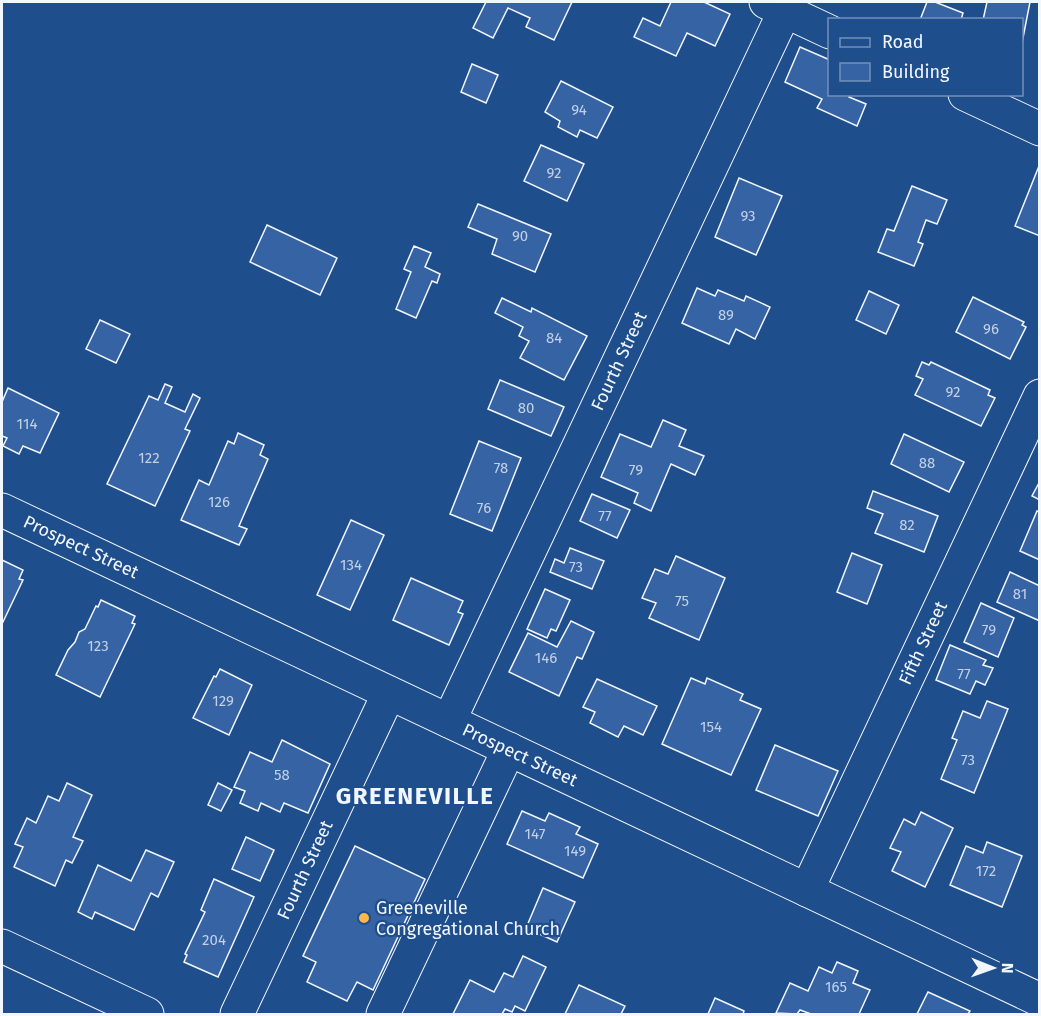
<svg xmlns="http://www.w3.org/2000/svg" width="1041" height="1016" font-family="'Fira Sans',sans-serif">
	<rect width="100%" height="100%" fill="#1f4e8c"/>
	<g fill="#3563a3" stroke="#f2f6ff" stroke-width="1.5">
		<polygon points="486,2 572,2 554,40 526,27 530,18 508,8 493,38 473,28"/>
		<polygon points="671,2 704,2 730,14 715,46 687,33 676,56 634,37 643,18 660,26"/>
		<polygon points="927,2 935,2 963,13 961,20 920,20"/>
		<polygon points="987,2 1030,2 1022,43 1022,20 983,20"/>
		<polygon points="800,47 830,60 830,94 850,94 849,97 866,104 857,126 817,108 822,99 785,82"/>
		<polygon points="472,64 498,75 486,103 461,92"/>
		<polygon points="561,81 613,107 597,138 580,130 577,137 558,127 560,121 545,112"/>
		<polygon points="541,145 584,164 567,201 524,181"/>
		<polygon points="1039,166 1040,166 1040,236 1015,226"/>
		<polygon points="739,178 782,196 756,255 715,237"/>
		<polygon points="912,186 947,200 937,224 926,220 918,242 923,244 914,266 878,252 887,229 894,231"/>
		<polygon points="478,204 551,234 535,272 492,254 497,239 468,227"/>
		<polygon points="267,225 337,258 320,295 250,262"/>
		<polygon points="414,246 431,253 425,267 440,274 437,283 432,281 416,318 396,309 411,272 404,269"/>
		<polygon points="697,288 715,296 718,290 744,301 746,296 770,307 755,339 736,329 729,344 682,323"/>
		<polygon points="869,291 899,305 886,334 856,320"/>
		<polygon points="973,297 1024,322 1022,325 1026,327 1010,359 956,332"/>
		<polygon points="502,298 531,312 532,308 587,336 564,380 520,358 529,341 519,336 523,327 495,313"/>
		<polygon points="100,320 130,334 116,363 86,349"/>
		<polygon points="922,362 929,365 931,362 990,390 988,395 995,398 981,426 915,395 923,379 916,376"/>
		<polygon points="500,380 564,407 551,436 488,409"/>
		<polygon points="165,384 172,387 165,403 185,412 193,394 200,398 185,429 190,431 155,506 107,484 149,396 158,400"/>
		<polygon points="8,388 59,413 40,453 23,446 19,454 3,446 7,438 2,436 2,402"/>
		<polygon points="663,420 686,430 679,446 704,456 695,475 671,464 651,511 634,503 638,493 601,477 620,434 651,447"/>
		<polygon points="238,433 264,445 260,455 268,459 239,526 247,529 239,545 181,520 199,480 209,485 228,441 234,444"/>
		<polygon points="904,434 964,462 949,492 891,464"/>
		<polygon points="479,441 521,458 492,531 450,514"/>
		<polygon points="1040,481 1040,500 1032,496"/>
		<polygon points="873,491 938,516 924,552 875,533 883,514 867,508"/>
		<polygon points="592,494 630,510 617,538 580,521"/>
		<polygon points="1037,511 1040,512 1040,560 1020,551"/>
		<polygon points="351,520 384,535 350,610 317,595"/>
		<polygon points="570,548 604,561 592,589 550,572 555,559 564,563"/>
		<polygon points="852,553 882,565 867,604 837,592"/>
		<polygon points="676,556 725,578 699,640 649,618 656,603 642,598 655,569 668,574"/>
		<polygon points="2,560 23,570 19,579 23,580 2,624"/>
		<polygon points="1010,572 1040,586 1040,621 997,602"/>
		<polygon points="411,578 463,601 458,612 463,614 449,645 393,620"/>
		<polygon points="545,589 570,600 556,631 551,629 547,638 527,629"/>
		<polygon points="101,600 135,616 132,623 135,624 100,697 56,675 68,650 75,642 79,632 85,629 96,606 98,607"/>
		<polygon points="981,603 1014,618 998,657 964,642"/>
		<polygon points="571,621 594,632 582,659 577,657 559,696 509,672 528,633 557,647"/>
		<polygon points="950,645 986,660 983,665 993,668 985,685 976,681 970,694 936,680"/>
		<polygon points="220,669 252,685 229,735 193,718 214,676 216,677"/>
		<polygon points="691,678 705,684 707,678 743,694 740,700 761,709 731,775 662,744"/>
		<polygon points="597,679 657,706 643,735 624,726 618,737 590,723 595,712 583,707"/>
		<polygon points="987,701 1008,709 974,793 941,779 957,740 952,738 963,711 980,718"/>
		<polygon points="282,740 330,764 308,813 284,803 280,812 261,803 258,811 240,803 245,791 234,787 250,752 272,762"/>
		<polygon points="775,745 838,771 818,816 756,790"/>
		<polygon points="67,783 92,795 73,837 83,841 72,863 66,860 55,886 14,867 23,847 15,844 27,818 36,823 48,796 59,801"/>
		<polygon points="218,783 232,790 221,811 208,805"/>
		<polygon points="522,811 545,821 549,813 580,827 576,834 598,844 583,878 507,844"/>
		<polygon points="921,812 953,828 925,887 892,871 901,852 890,848 904,819 915,825"/>
		<polygon points="246,837 274,850 260,881 232,869"/>
		<polygon points="987,842 1022,856 1002,907 950,885 966,846 983,853"/>
		<polygon points="355,846 425,879 373,990 357,982 347,1001 307,982 316,962 303,956"/>
		<polygon points="146,850 174,862 158,897 151,893 134,930 95,912 92,919 78,912 98,865 131,881"/>
		<polygon points="214,879 254,897 218,977 184,962 187,955 185,954 205,912 201,910"/>
		<polygon points="543,888 575,902 557,942 526,928"/>
		<polygon points="523,956 546,967 525,1011 515,1006 512,1012 505,1009 502,1014 453,1014 470,980 494,992 504,973 513,977"/>
		<polygon points="837,962 858,971 853,983 870,990 859,1014 811,1014 800,1010 797,1014 776,1013 790,983 808,991 819,967 832,973"/>
		<polygon points="579,985 625,1006 621,1014 565,1014"/>
		<polygon points="928,992 970,1011 968,1014 917,1014"/>
		<polygon points="715,998 744,1011 743,1014 708,1014"/>
	</g>
	<g fill="none" stroke-linecap="round" stroke-linejoin="round">
		<defs>
			<g id="minor">
				<polyline points="766,2 830,32"/>
				<polyline points="965,94 1040,129"/>
				<polyline points="2,510 1040,1000"/>
				<polyline points="449,721 789,2"/>
				<polyline points="807,890 1040,396"/>
				<polyline points="2,946 147,1014"/>
				<polyline points="237,1014 389,693"/>
				<polyline points="383,1014 509,749"/>
			</g>
		</defs>
		<use href="#minor" stroke="#f2f6ff" stroke-width="35"/>
		<use href="#minor" stroke="#1f4e8c" stroke-width="33"/>
	</g>
	<circle fill="#ffb74d" stroke="#1f4e8c" stroke-width="2" cx="364" cy="918" r="6"/>
	<g text-anchor="middle" stroke-width="4.5" stroke-linejoin="round" paint-order="stroke">
		<g font-size="15" fill="#c3d1e8">
			<text x="579" y="115">94</text>
			<text x="554" y="178">92</text>
			<text x="748" y="221">93</text>
			<text x="520" y="241">90</text>
			<text x="726" y="320">89</text>
			<text x="991" y="334">96</text>
			<text x="554" y="343">84</text>
			<text x="953" y="397">92</text>
			<text x="526" y="413">80</text>
			<text x="27" y="429">114</text>
			<text x="149" y="463">122</text>
			<text x="927" y="468">88</text>
			<text x="501" y="473">78</text>
			<text x="636" y="475">79</text>
			<text x="219" y="507">126</text>
			<text x="484" y="513">76</text>
			<text x="605" y="521">77</text>
			<text x="907" y="530">82</text>
			<text x="351" y="570">134</text>
			<text x="576" y="572">73</text>
			<text x="1020" y="599">81</text>
			<text x="682" y="606">75</text>
			<text x="989" y="635">79</text>
			<text x="98" y="651">123</text>
			<text x="546" y="663">146</text>
			<text x="964" y="679">77</text>
			<text x="223" y="706">129</text>
			<text x="711" y="732">154</text>
			<text x="968" y="765">73</text>
			<text x="282" y="780">58</text>
			<text x="535" y="839">147</text>
			<text x="575" y="856">149</text>
			<text x="986" y="876">172</text>
			<text x="214" y="945">204</text>
			<text x="836" y="992">165</text>
		</g>
		<g font-size="18" fill="#f2f6ff" stroke="#1f4e8c">
			<text transform="translate(619 361) rotate(-65)" y="6">Fourth Street</text>
			<text transform="translate(81 547) rotate(25)" y="6">Prospect Street</text>
			<text transform="translate(923 643) rotate(-65)" y="6">Fifth Street</text>
			<text transform="translate(520 755) rotate(25)" y="6">Prospect Street</text>
			<text transform="translate(305 870) rotate(-65)" y="6">Fourth Street</text>
		</g>
		<g font-size="18" fill="#f2f6ff" stroke="#1f4e8c" text-anchor="start">
			<text x="376" y="914">Greeneville<tspan x="376" dy="21">Congregational Church</tspan></text>
		</g>
		<g font-size="24" font-weight="bold" letter-spacing="1.5" fill="#f2f6ff" stroke="#1f4e8c">
			<text x="415" y="804">GREENEVILLE</text>
		</g>
	</g>
	<rect width="1041" height="1016" fill="none" stroke="#f2f6ff" stroke-width="6"/>
	<rect x="828" y="18" width="195" height="78" fill="#1f4e8c" stroke="#7391ba" stroke-width="1.5"/>
	<rect x="840" y="38" width="30" height="9" fill="#1f4e8c" stroke="#7391ba" stroke-width="1.5"/>
	<text x="882" y="48" font-size="18" fill="#f2f6ff">Road</text>
	<rect x="840" y="63" width="30" height="18" fill="#3563a3" stroke="#7391ba" stroke-width="1.5"/>
	<text x="882" y="78" font-size="18" fill="#f2f6ff">Building</text>
	<g transform="translate(993 968) rotate(91)" stroke="#1f4e8c" stroke-width="4.5" paint-order="stroke">
	<path d="M0-4.5L10 22L0 15L-10 22Z" fill="#f2f6ff"/>
	<text y="-9" font-size="16" font-weight="bold" text-anchor="middle" fill="#f2f6ff">N</text>
	</g>
</svg>
